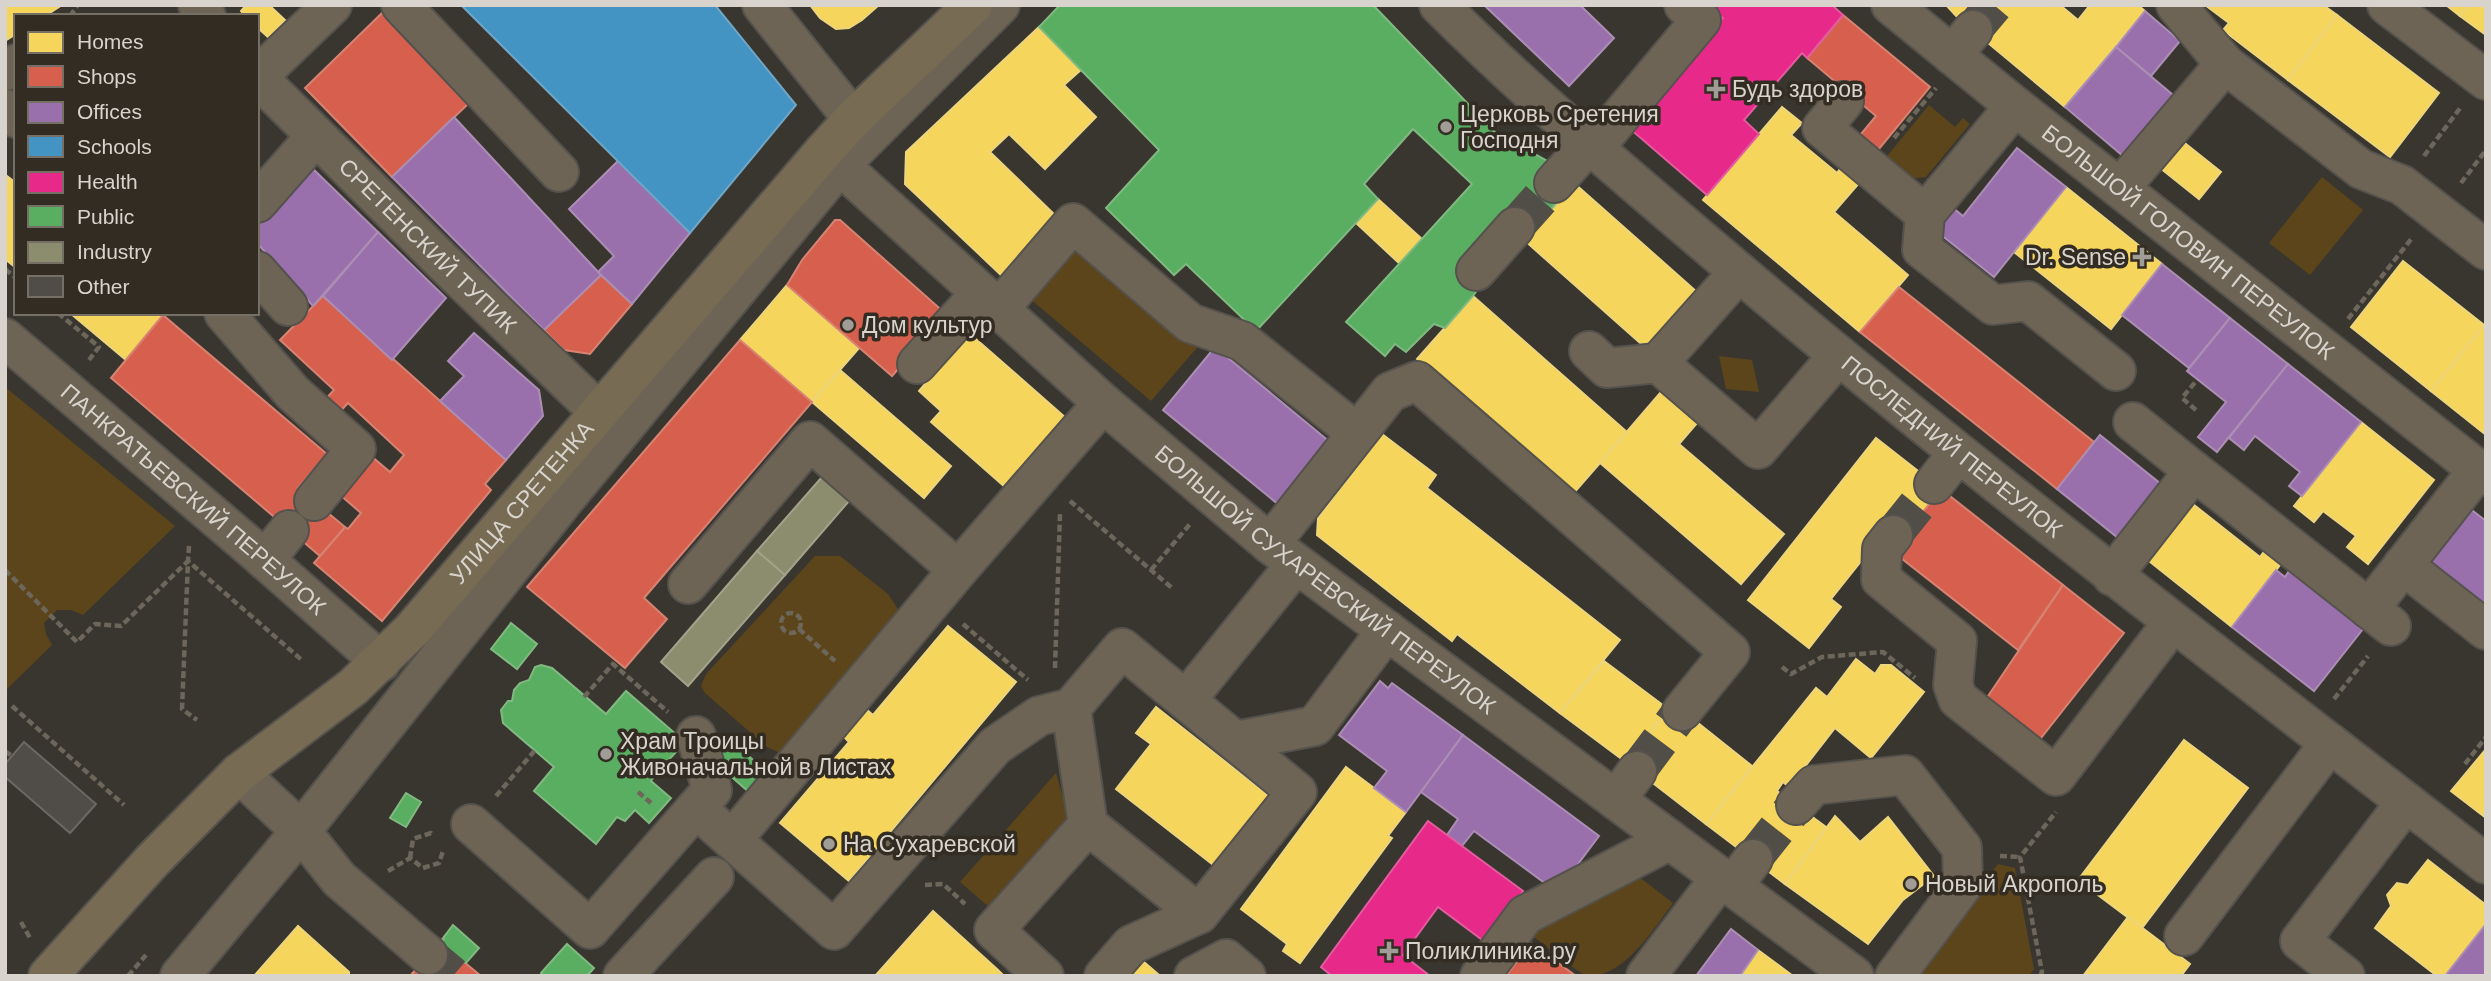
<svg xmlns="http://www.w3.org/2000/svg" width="2491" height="981" font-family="Arial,sans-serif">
	<rect width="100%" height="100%" fill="#393630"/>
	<g fill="#5c451a">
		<polygon points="1929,105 1955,127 1963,118 1970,124 1926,177 1906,179 1884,160"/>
		<polygon points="2322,177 2363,210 2310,275 2269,243"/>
		<polygon points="1077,238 1201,343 1151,401 1028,297"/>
		<polygon points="1719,356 1752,360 1759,392 1726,389"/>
		<polygon points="5,387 175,526 83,615 71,610 57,610 44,623 46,634 52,645 5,691"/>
		<polygon points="815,556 840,556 888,594 898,609 892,624 780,753 767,747 705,693 701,686 706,674"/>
		<polygon points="1056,773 1069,818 990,908 960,882"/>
		<polygon points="1998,864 2015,868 2034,969 2029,976 1921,976 1917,973"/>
		<path d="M1630,870L1673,903C1656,926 1622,981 1586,975C1575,971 1541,942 1529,933Z"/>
	</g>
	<g fill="#f6d55c" stroke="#edd57e" stroke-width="2">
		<polygon points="5,5 62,5 45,16 16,16 16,34 5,41"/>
		<polygon points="246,5 269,5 285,20 269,38 257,27 257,16 245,16 241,11"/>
		<polygon points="810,5 879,5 862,20 849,28 836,29 820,18"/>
		<polygon points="1946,5 1971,5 1959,19"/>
		<polygon points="1971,5 2060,5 2078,20 2090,5 2138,5 2145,11 2065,107 1959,19"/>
		<polygon points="2205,5 2323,5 2337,15 2288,80 2223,30 2229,23"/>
		<polygon points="2446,5 2468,5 2460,16"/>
		<polygon points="2468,5 2486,5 2486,35 2460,16"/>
		<polygon points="2337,15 2439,93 2390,157 2288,80"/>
		<polygon points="1039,27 1082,69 1064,85 1096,117 1045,169 1009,134 990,152 1057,217 1002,276 905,184 906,152"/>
		<polygon points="1782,107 1802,123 1791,135 1837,173 1842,166 1860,182 1834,212 1908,275 1860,332 1703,200"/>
		<polygon points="2181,140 2221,172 2199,199 2159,167"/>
		<polygon points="7,176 16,183 16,268 5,259"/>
		<polygon points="1574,183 1697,292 1647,349 1524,240"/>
		<polygon points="2066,187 2162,264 2111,329 2014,252"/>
		<polygon points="1378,199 1422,239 1400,264 1356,223"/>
		<polygon points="2403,261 2484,325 2431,391 2351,327"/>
		<polygon points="787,285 859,348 812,402 740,340"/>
		<polygon points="1473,296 1627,432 1572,495 1417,359"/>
		<polygon points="70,313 165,313 126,360"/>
		<polygon points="2484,325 2486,326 2486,435 2431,391"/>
		<polygon points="969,333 1066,418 1005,487 931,422 941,411 919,391"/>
		<polygon points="840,370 951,466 924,498 812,402"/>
		<polygon points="1661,392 1697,423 1679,444 1784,534 1741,584 1600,463"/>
		<polygon points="2361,422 2434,480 2368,564 2347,547 2356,536 2323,511 2314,522 2294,506"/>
		<polygon points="1382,434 1436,475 1427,488 1620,640 1560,713 1457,634 1452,641 1317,535 1318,518"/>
		<polygon points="1876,438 1941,489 1900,541 1886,530 1831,599 1841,607 1809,648 1748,600"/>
		<polygon points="2184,497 2260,557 2268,546 2284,560 2232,627 2139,553"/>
		<polygon points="948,626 1016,682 849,881 780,823 849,742 844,737 856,723 867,710 873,715"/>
		<polygon points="1856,659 1875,674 1881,665 1891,665 1924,692 1871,758 1835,728 1789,787 1783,782 1777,791 1826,827 1785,884 1706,824 1816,688 1827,697"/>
		<polygon points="1604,661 1668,709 1627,763 1560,713"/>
		<polygon points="1673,703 1752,766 1706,824 1627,763"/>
		<polygon points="1156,707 1270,797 1216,867 1116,789 1151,744 1136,733"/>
		<polygon points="2184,740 2248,788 2142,928 2078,880"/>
		<polygon points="2486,749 2486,818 2451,791"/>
		<polygon points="1346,767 1406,812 1388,836 1392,838 1300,963 1283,951 1287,944 1241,909"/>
		<polygon points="1835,816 1860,842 1888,817 1934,876 1903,900 1868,944 1785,884"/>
		<polygon points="2428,860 2486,905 2486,924 2445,976 2437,976 2375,928 2391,906 2387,895 2397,883 2408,885"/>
		<polygon points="933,911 998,970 1004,976 875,976"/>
		<polygon points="2128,917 2190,964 2181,976 2083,976"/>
		<polygon points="298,926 349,972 349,976 254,976"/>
		<polygon points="1758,950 1793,976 1740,976"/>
		<polygon points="1137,956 1158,974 1156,976 1119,976"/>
	</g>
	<g fill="#d6604d" stroke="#d78373" stroke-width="2">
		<polygon points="382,13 469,103 392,177 305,88"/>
		<polygon points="1843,15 1930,87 1874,155 1856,140 1876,116 1807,58"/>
		<polygon points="835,220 840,220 946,314 892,376 787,285 802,260"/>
		<polygon points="601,275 632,304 590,354 564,350 544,330"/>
		<polygon points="1899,287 2094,442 2057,489 1860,332"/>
		<polygon points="323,296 506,460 485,484 491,490 382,621 314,563 345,527 348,529 361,513 332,488 364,450 390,472 404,455 348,403 336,416 322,403 334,390 280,340"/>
		<polygon points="163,315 327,454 298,488 345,527 320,556 111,378"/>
		<polygon points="740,340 812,402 644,598 667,619 625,668 527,587"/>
		<polygon points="1941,489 2063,585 2018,650 1892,551"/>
		<polygon points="2063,585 2124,633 2037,743 1984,702"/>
		<polygon points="444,937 441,953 454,964 463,961 481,976 410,976"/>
		<polygon points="1531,943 1576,976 1506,976"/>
	</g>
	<g fill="#9970ab" stroke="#ac8eb5" stroke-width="2">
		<polygon points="1484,5 1580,5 1614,38 1569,86"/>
		<polygon points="2145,11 2180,41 2151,76 2116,47"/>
		<polygon points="2116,47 2173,95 2123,156 2065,107"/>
		<polygon points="454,117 601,275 544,330 392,177"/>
		<polygon points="2017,148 2066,187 1994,277 1935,230 1953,208 1963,216"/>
		<polygon points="619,160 690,233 632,304 598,272 614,256 569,209"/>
		<polygon points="310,166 378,232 313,306 257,243 257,226"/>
		<polygon points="378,232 446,298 392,360 323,296"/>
		<polygon points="2162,264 2230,318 2189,368 2122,315"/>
		<polygon points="2230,318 2288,364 2217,452 2198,437 2226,402 2187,371"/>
		<polygon points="474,333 539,390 543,416 506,460 440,401 464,376 448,361"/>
		<polygon points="1215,347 1331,443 1279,505 1163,410"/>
		<polygon points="2288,364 2361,422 2302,496 2289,486 2300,472 2255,436 2244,450 2229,438"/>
		<polygon points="2100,435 2171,492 2128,546 2057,489"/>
		<polygon points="2469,508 2486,521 2486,612 2424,564"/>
		<polygon points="2276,570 2285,577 2289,571 2363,629 2314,691 2232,627"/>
		<polygon points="1380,681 1388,688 1392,683 1463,735 1406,812 1374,788 1387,771 1339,735"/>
		<polygon points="1463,735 1599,836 1557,892 1474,831 1462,846 1447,835 1458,819 1421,792"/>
		<polygon points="2486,924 2486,976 2445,976"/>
		<polygon points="1731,929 1758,950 1740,976 1696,976"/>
	</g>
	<polygon fill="#4393c3" stroke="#70a6c6" stroke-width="2" points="461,5 715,5 796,105 690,233"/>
	<g fill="#e7298a" stroke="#e25c9e" stroke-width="2">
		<polygon points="1708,5 1832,5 1843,15 1807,58 1802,53 1744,120 1759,134 1707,195 1629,128 1723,18"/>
		<polygon points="1428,821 1523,891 1485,942 1438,907 1403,955 1430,976 1332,976 1321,967"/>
	</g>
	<g fill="#5aae61" stroke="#80b981" stroke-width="2">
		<polygon points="1060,5 1373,5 1495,132 1551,163 1566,192 1527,237 1504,216 1457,269 1478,289 1473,296 1445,328 1434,324 1406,352 1395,344 1385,356 1346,322 1472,184 1413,129 1364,184 1378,199 1256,331 1186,264 1174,275 1106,208 1159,150 1039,27"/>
		<polygon points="511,623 537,644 517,669 491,649"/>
		<polygon points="541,665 552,668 606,714 626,691 685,742 666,763 663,762 651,781 671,798 649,823 635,810 625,821 617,817 596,844 534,791 554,767 503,723 501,710 508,701 512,701 514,690 520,683 529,680 535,667"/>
		<polygon points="729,739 767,772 749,792 711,759"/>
		<polygon points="406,793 421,802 406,827 390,818"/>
		<polygon points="453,925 479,948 466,963 463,961 454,964 441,953 444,937"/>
		<polygon points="567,944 594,968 587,976 544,976 541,973"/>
	</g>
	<g fill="#8c8c6e" stroke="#a3a28a" stroke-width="2">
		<polygon points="822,477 849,501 785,575 757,551"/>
		<polygon points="757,551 785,575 688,686 661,662"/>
	</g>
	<polygon fill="#504d48" stroke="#6b6863" stroke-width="2" points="24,742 96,804 70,833 5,777 5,764"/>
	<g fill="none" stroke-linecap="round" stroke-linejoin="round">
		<g stroke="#514e48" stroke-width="38" stroke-dasharray="38 19" stroke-linecap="butt">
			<polyline points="1973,30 1994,5"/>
			<polyline points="1515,227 1554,183"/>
			<polyline points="1893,535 1934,484"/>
			<polyline points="1637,771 1682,711"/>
			<polyline points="1753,859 1796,805"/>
			<polyline points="428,955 453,976"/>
		</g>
		<defs>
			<g id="minor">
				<polyline points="198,5 206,16"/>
				<polyline points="401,5 559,172"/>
				<polyline points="762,5 853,119"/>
				<path id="s1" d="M1439,5C1534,100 1637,185 1739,272C1981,477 2235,669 2486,864"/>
				<path id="s2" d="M1891,5L2015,106L2486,476"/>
				<polyline points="2176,5 2225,64 2361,169 2402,185 2486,250"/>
				<polyline points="2387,5 2486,80"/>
				<polyline points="1952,55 1973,30"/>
				<polyline points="5,71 16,64"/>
				<path id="s3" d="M257,77L443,262L599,412"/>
				<polyline points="257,77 332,5"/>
				<polyline points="1844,101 1822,128 1925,214 2015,106"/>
				<polyline points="5,109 16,118"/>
				<polyline points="1593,149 1701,20 1684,5"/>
				<path id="s4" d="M824,151L1103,403L1270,544L1854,976"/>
				<polyline points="1554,183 1588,145"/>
				<polyline points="2120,188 2225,64"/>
				<polyline points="257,203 316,136"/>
				<polyline points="1925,214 1922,249 1993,305 2028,301 2116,371"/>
				<polyline points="257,271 288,306"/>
				<polyline points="1476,271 1515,227"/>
				<polyline points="998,310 1073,223 1190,323 1242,341 1357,433"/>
				<polyline points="224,313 293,393 356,449 314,501"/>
				<path id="s5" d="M5,338L255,551L381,662"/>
				<polyline points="1589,351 1607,368 1658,363 1758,449 1838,356"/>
				<polyline points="1658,363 1739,272"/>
				<polyline points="917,364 980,294"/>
				<polyline points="2133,422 2194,471"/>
				<polyline points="1934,484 1958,453"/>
				<polyline points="1893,535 1882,549 1881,579 1957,641 1953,685 1958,699 2056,776 2173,622"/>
				<polyline points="1270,544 1390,392 1417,381 1730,652 1682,711"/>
				<polyline points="265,560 289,530"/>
				<polyline points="2403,565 2486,630"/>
				<polyline points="958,570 732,840 834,930 995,746 1039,716 1071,708 1122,648 1297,792 1199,914 1131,945 1104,976"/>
				<polyline points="2112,576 2194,471 2391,626"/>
				<polyline points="688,584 810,441 958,570 1103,403"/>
				<polyline points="2369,609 2478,470"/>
				<polyline points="1186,700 1296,564"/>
				<polyline points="696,736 712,790 696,808"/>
				<polyline points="1236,741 1315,726 1387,630"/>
				<polyline points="239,773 301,831 339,879 428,955"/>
				<polyline points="1616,800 1637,771"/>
				<polyline points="1796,805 1814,785 1905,775 1962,848 1963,885 1895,976"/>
				<polyline points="471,824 590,929 696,808 732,840"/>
				<polyline points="1088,825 1199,914"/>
				<polyline points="1733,886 1753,859"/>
				<polyline points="2184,936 2330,743"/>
				<polyline points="180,976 301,831 565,499 839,166 1000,5"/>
				<polyline points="623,976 714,877"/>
				<polyline points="1044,976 994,930 1088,825 1071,708"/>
				<polyline points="1194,976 1226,959 1246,976"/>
				<polyline points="1480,976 1525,915 1670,840"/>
				<polyline points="1646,976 1721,877"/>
				<polyline points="2345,976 2300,941 2406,802"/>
			</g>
			<g id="major">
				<path id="s6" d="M48,976L152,861L239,773L353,687L412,630L824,151L853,119L973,5"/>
			</g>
		</defs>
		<use href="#minor" stroke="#55524d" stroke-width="42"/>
		<use href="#major" stroke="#55524d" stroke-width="42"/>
		<g stroke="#6c665b" stroke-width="4.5" stroke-dasharray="7 3.5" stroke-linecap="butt">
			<polyline points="70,16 78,5"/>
			<polyline points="1894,138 1936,88"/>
			<polyline points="2424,156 2461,107"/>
			<polyline points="2461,183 2486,150"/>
			<polyline points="5,269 16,278"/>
			<polyline points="58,313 99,347 89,360"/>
			<polyline points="2348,319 2412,238"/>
			<polyline points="2196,410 2182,398 2197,380"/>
			<polyline points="1070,501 1172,588"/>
			<polyline points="189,546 188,561 303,661"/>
			<polyline points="5,570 77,642 95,624 121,626 188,561 182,709 197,720"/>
			<polyline points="1151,570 1190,524"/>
			<circle cx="791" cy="623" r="10"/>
			<polyline points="963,624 1028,680"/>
			<polyline points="799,629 835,661"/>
			<polyline points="1782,667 1791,674 1822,657 1883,652 1915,678"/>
			<polyline points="1055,668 1060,513"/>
			<polyline points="584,697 613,664 668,712"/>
			<polyline points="2334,699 2368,656"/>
			<polyline points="12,706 124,805"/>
			<polyline points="5,751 12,756"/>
			<polyline points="2465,764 2486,737"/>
			<polyline points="638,792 651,803"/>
			<polyline points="496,796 536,749"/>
			<polyline points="2000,856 2020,857"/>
			<polyline points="410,858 413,839 431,833 433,836"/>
			<polyline points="388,871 410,858 423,868 439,863 443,851"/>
			<polyline points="925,885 943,884 965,904"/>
			<polyline points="21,922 30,938"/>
			<polyline points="128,976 146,955"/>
			<polyline points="2040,976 2042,972 2020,857 2056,812"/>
		</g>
		<use href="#minor" stroke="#6d6455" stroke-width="38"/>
		<use href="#major" stroke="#776b53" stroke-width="38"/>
	</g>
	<g fill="#a09d96" stroke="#332c22" stroke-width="2.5">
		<path d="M1712.5 78.5h7v7h7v7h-7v7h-7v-7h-7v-7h7z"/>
		<circle cx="1446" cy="127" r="7"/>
		<path d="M2138.5 246.5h7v7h7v7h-7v7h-7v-7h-7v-7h7z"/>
		<circle cx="848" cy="325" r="7"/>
		<circle cx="606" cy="754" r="7"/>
		<circle cx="829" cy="844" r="7"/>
		<circle cx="1911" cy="884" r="7"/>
		<path d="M1385.5 940.5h7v7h7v7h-7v7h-7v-7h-7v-7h7z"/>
	</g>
	<g text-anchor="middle" stroke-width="7" stroke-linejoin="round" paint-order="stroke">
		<g font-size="23" fill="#d8d4cd" stroke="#332c22" text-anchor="start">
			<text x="1732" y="97">Будь здоров</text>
			<text x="1460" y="122">Церковь Сретения<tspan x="1460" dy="26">Господня</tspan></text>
			<text x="2126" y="265" text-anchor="end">Dr. Sense</text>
			<text x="862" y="333">Дом культур</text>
			<text x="620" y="749">Храм Троицы<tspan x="620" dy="26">Живоначальной в Листах</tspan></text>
			<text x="843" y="852">На Сухаревской</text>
			<text x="1925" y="892">Новый Акрополь</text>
			<text x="1405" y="959">Поликлиника.ру</text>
		</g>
		<g font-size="23" fill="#d8d4cd" stroke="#332c22">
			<text dy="8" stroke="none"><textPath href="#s2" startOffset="380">БОЛЬШОЙ ГОЛОВИН ПЕРЕУЛОК</textPath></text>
			<text dy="8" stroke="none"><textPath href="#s3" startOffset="240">СРЕТЕНСКИЙ ТУПИК</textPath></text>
			<text dy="8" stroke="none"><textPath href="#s1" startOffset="677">ПОСЛЕДНИЙ ПЕРЕУЛОК</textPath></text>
			<text dy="8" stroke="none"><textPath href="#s5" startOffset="248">ПАНКРАТЬЕВСКИЙ ПЕРЕУЛОК</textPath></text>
			<text dy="8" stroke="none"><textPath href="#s6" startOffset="672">УЛИЦА СРЕТЕНКА</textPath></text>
			<text dy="8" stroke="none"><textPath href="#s4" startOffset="660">БОЛЬШОЙ СУХАРЕВСКИЙ ПЕРЕУЛОК</textPath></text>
		</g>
	</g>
	<rect width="2491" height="981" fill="none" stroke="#d8d4cd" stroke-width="14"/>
	<rect x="14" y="14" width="245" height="301" fill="#332c22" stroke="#756f66" stroke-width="2"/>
	<rect x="28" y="32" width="35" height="21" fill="#f6d55c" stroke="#756f66" stroke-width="2"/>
	<text x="77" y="49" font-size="21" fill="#d8d4cd">Homes</text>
	<rect x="28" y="66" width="35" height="21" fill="#d6604d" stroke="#756f66" stroke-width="2"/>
	<text x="77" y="84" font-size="21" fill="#d8d4cd">Shops</text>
	<rect x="28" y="102" width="35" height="21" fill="#9970ab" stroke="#756f66" stroke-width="2"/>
	<text x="77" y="119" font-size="21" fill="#d8d4cd">Offices</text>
	<rect x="28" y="136" width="35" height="21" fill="#4393c3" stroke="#756f66" stroke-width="2"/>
	<text x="77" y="154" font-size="21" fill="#d8d4cd">Schools</text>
	<rect x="28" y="172" width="35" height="21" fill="#e7298a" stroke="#756f66" stroke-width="2"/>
	<text x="77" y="189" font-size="21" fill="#d8d4cd">Health</text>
	<rect x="28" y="206" width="35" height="21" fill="#5aae61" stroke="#756f66" stroke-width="2"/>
	<text x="77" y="224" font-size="21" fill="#d8d4cd">Public</text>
	<rect x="28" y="242" width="35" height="21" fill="#8c8c6e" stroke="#756f66" stroke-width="2"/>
	<text x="77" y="259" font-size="21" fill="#d8d4cd">Industry</text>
	<rect x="28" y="276" width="35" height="21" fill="#504d48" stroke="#756f66" stroke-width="2"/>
	<text x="77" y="294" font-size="21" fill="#d8d4cd">Other</text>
</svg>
